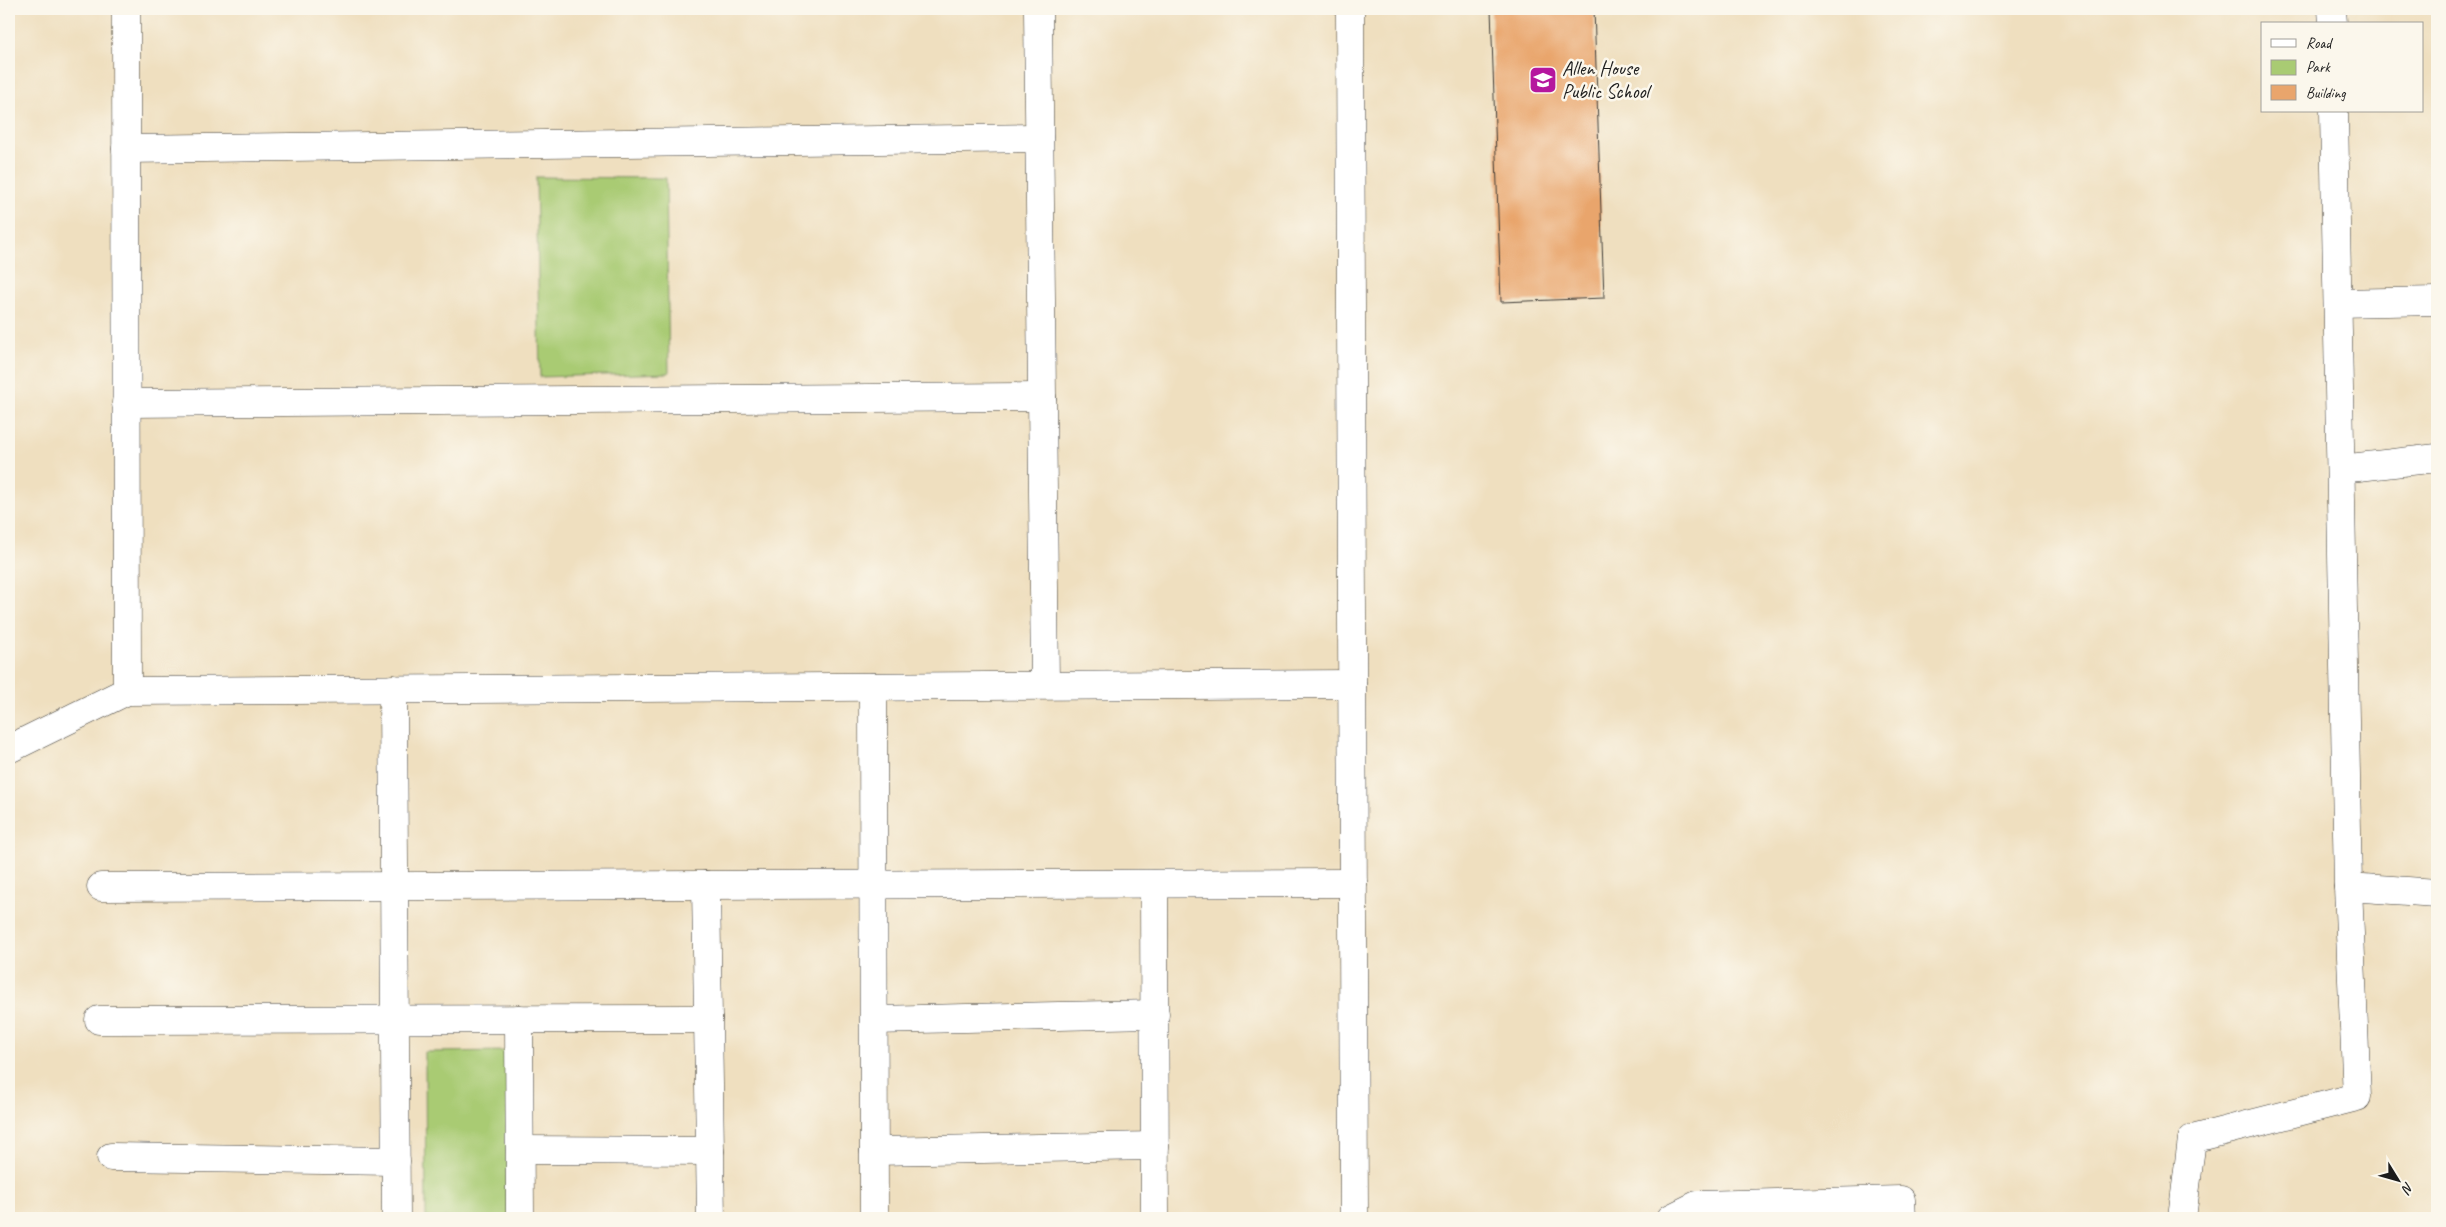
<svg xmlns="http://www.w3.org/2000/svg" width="2446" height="1227" font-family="Caveat,sans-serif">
	<rect width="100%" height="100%" fill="#fbf7ec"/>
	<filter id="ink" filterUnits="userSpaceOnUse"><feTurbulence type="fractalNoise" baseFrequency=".02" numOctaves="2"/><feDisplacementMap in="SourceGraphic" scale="10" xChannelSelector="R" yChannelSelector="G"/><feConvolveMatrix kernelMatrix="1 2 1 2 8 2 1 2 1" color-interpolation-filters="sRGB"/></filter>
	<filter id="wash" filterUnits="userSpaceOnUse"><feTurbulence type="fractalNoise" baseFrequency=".0096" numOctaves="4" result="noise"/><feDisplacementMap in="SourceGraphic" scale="20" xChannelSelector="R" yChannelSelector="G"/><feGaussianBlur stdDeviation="1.12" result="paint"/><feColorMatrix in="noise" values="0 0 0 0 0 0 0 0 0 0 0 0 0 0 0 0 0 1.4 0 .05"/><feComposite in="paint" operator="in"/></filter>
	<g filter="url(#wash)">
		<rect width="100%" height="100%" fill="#efdfbf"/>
		<g fill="#a9cb73" stroke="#627448">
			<polygon points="536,177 666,178 669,373 540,377"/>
			<polygon points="511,1051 512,1218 426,1218 425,1052"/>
		</g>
		<g id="blocks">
			<polygon fill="#e9a56c" points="1491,9 1594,9 1604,298 1501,302"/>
		</g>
	</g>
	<g filter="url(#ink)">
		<use href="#blocks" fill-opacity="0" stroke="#3c3934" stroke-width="1"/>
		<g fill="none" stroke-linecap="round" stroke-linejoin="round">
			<defs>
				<g id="minor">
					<polyline points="126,9 127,691"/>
					<polyline points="1038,9 1045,685"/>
					<polyline points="1350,9 1354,1218"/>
					<polyline points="2332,9 2333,24"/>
					<polyline points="126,149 1039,138"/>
					<polyline points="2338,303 2437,301"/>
					<polyline points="126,403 1042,397"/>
					<polyline points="2341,469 2437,458"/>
					<polyline points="873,687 874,1218"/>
					<polyline points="393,689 396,1218"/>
					<polyline points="9,749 127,691 1352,684"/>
					<polyline points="1154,884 1155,1218"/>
					<polyline points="706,885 711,1218"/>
					<polyline points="101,887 1353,883"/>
					<polyline points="2348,887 2437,893"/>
					<polyline points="519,1019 520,1218"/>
					<polyline points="99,1020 708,1019"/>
					<polyline points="874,1020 1155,1014"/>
					<polyline points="520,1150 710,1151"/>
					<polyline points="874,1151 1155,1146"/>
					<polyline points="111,1157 396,1161"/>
					<polyline points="1671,1218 1697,1205 1901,1200 1902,1218"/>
					<polyline points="2182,1218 2192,1139 2357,1097 2348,887 2334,111"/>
				</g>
			</defs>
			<use href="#minor" stroke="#3c3934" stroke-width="29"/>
			<use href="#minor" stroke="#fff" stroke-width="28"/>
		</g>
	</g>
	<defs>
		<symbol id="school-square" viewBox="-11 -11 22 22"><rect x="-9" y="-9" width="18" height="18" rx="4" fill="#b5179e" stroke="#fbf7ec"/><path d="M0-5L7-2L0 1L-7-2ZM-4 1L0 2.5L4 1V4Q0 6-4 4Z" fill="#fff"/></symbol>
	</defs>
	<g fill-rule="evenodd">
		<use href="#school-square" x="1527" y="64" width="32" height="32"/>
	</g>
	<g text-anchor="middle" stroke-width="5" stroke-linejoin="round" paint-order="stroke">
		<g font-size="20" fill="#1c1c1c" stroke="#fbf7ec" text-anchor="start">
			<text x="1562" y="75">Allen House<tspan x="1562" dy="23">Public School</tspan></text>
		</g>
	</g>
	<rect width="2446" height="1227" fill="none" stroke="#fbf7ec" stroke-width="30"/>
	<rect x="2261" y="22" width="162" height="90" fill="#fbf7ec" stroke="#a29f99"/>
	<rect x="2271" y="39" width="25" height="8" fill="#ffffff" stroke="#a29f99"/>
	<text x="2306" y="48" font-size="15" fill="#1c1c1c">Road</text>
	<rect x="2271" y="60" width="25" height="15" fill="#a9cb73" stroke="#a29f99"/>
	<text x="2306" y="72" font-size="15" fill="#1c1c1c">Park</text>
	<rect x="2271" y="85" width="25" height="15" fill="#e9a56c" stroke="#a29f99"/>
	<text x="2306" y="98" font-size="15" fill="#1c1c1c">Building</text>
	<g transform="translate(2398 1180) rotate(127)" stroke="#fbf7ec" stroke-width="4" paint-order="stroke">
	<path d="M0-4L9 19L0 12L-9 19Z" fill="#1c1c1c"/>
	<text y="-8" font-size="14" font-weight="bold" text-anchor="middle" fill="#1c1c1c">N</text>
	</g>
</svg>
